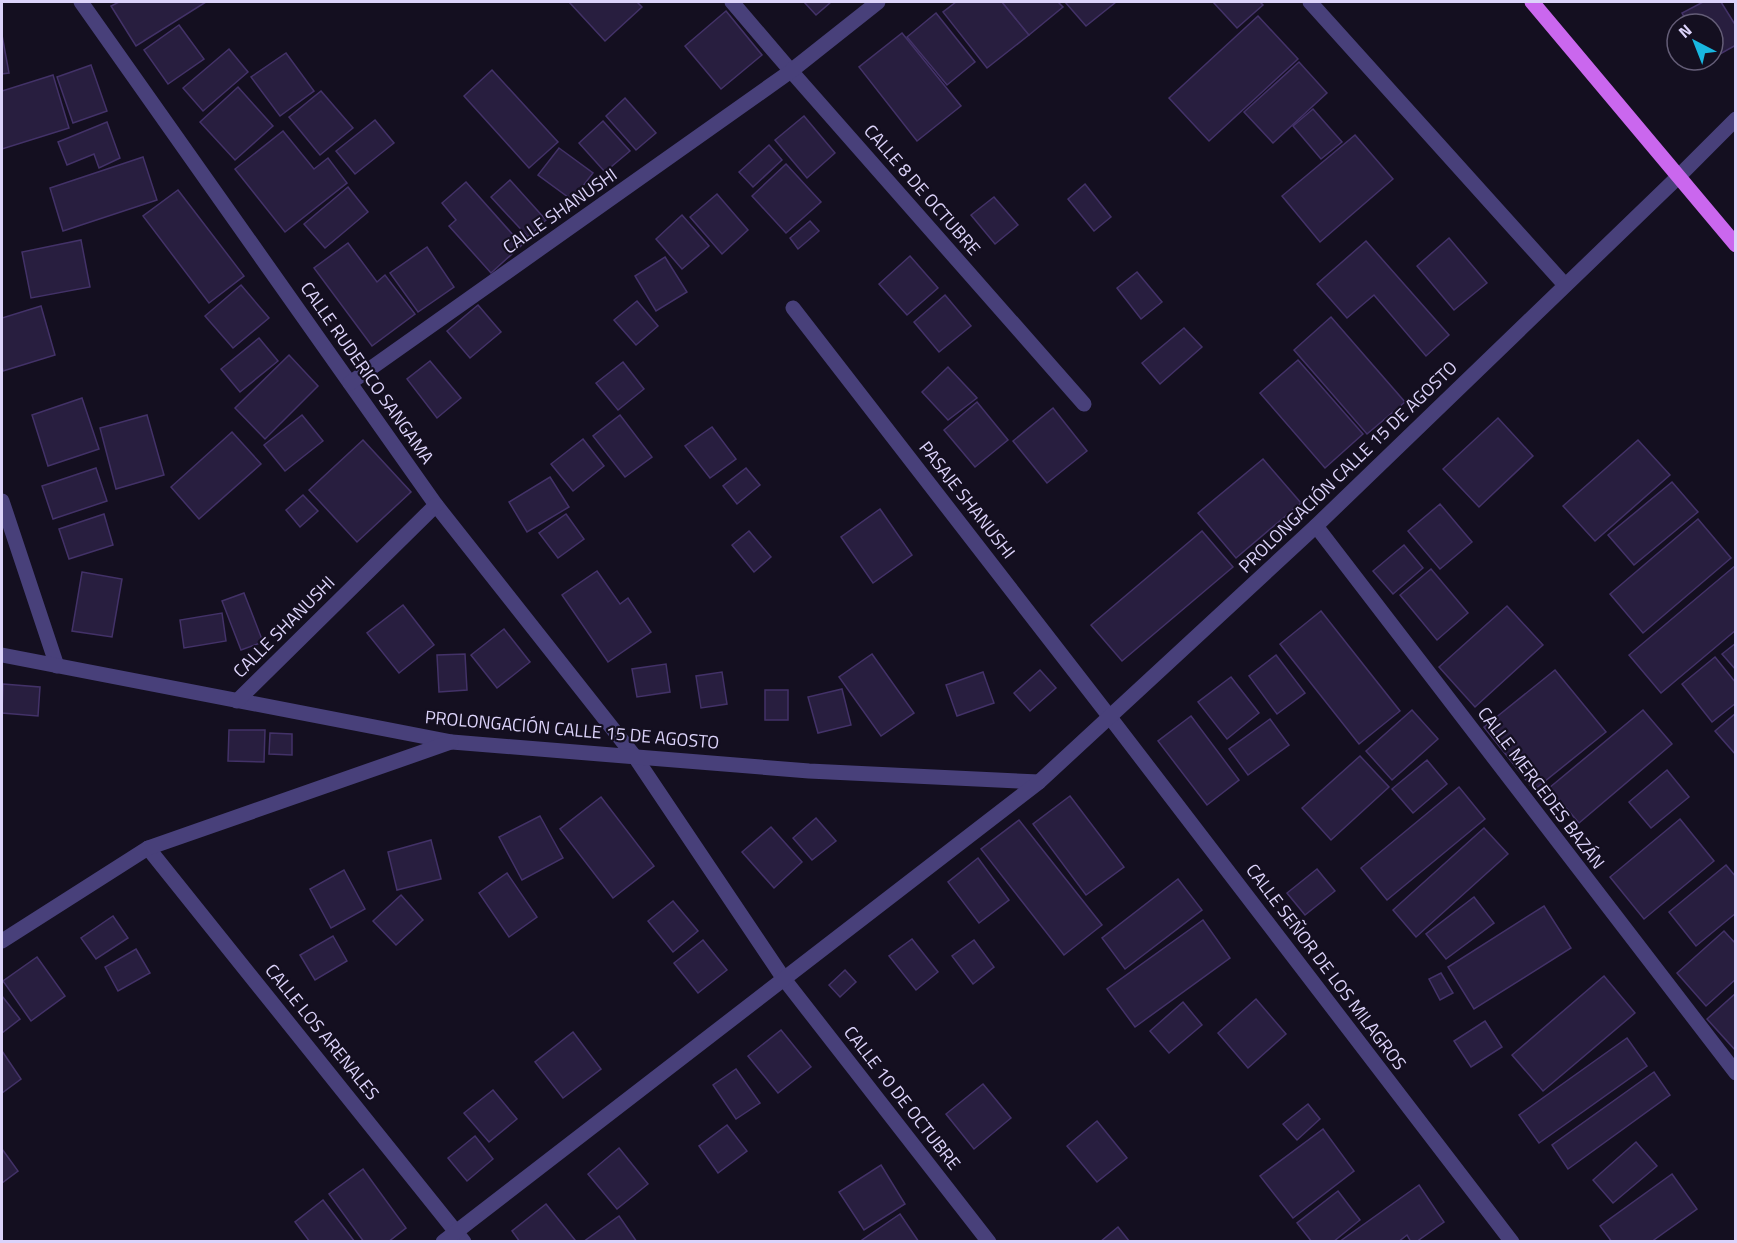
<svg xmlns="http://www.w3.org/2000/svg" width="1737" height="1243" font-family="'Titillium Web',sans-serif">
	<rect width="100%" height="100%" fill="#140f20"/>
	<g fill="#281e3f" stroke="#433268" stroke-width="1.5">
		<polygon points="119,2 206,2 136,46 111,6"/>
		<polygon points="569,2 637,2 642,7 605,41"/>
		<polygon points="804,2 831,2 816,15"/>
		<polygon points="956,2 1002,2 1029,35 987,68 943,12"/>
		<polygon points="1002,2 1058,2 1063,7 1029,35"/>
		<polygon points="1065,2 1116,2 1086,26"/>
		<polygon points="1213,2 1260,2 1263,5 1237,28"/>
		<polygon points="1703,2 1721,2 1736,26 1736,45 1713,58 1713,24 1688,24 1682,13"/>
		<polygon points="726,11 762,55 721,89 685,46"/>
		<polygon points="936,13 975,62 947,85 907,37"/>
		<polygon points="1258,16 1298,59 1209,141 1169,98"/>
		<polygon points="179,25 204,59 168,84 144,50"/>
		<polygon points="902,33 961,106 917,141 859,67"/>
		<polygon points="2,35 9,73 2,74"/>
		<polygon points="229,49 248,72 203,111 183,88"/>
		<polygon points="286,53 314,91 280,116 251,77"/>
		<polygon points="1299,62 1327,93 1273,143 1244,112"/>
		<polygon points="91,65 107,111 73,123 57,77"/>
		<polygon points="492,70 558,142 529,168 464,96"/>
		<polygon points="53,75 69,128 2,149 2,91"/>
		<polygon points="238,87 273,126 235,160 200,122"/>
		<polygon points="321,91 353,128 320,155 289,117"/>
		<polygon points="625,98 656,133 636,150 606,116"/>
		<polygon points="1313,109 1342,142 1321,159 1293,126"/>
		<polygon points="804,116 835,153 807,178 775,140"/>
		<polygon points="375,120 394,143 355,174 336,151"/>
		<polygon points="603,121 630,151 605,172 579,143"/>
		<polygon points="107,122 120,158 99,168 94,154 67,165 58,142"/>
		<polygon points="283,131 314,169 328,158 347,183 285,232 235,169"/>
		<polygon points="1355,135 1393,179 1320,242 1282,196"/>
		<polygon points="769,145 782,160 753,187 739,172"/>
		<polygon points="559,148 593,173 572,200 538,175"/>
		<polygon points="143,157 157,200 63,231 50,188"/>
		<polygon points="786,164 821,202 786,233 752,196"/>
		<polygon points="510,180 546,220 528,237 491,197"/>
		<polygon points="466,182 522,245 491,273 449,226 456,220 442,203"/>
		<polygon points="1085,184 1111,217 1094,231 1068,199"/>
		<polygon points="348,187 368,212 325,248 304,224"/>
		<polygon points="178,190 244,276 209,303 143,216"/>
		<polygon points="717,194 748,230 722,254 690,217"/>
		<polygon points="994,197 1018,225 995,244 971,215"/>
		<polygon points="682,215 709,246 682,269 656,239"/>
		<polygon points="810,221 819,231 798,249 790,238"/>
		<polygon points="1449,238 1487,283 1454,310 1417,266"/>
		<polygon points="81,240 90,287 31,298 22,252"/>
		<polygon points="1366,241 1449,335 1426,356 1374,295 1347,318 1317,284"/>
		<polygon points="348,243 377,282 385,275 415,314 372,346 314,268"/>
		<polygon points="427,247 454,287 418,312 390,273"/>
		<polygon points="910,256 938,288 907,315 879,284"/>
		<polygon points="665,257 687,292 656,311 635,276"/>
		<polygon points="1137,272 1162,302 1141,319 1117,288"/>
		<polygon points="241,285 269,318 233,348 205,316"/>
		<polygon points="945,295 971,326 939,352 914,322"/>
		<polygon points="637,301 658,326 636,345 614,320"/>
		<polygon points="478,305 501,332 470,358 447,331"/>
		<polygon points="41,306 55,355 3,371 2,366 2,318"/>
		<polygon points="1331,317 1405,402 1367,434 1294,350"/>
		<polygon points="1184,328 1202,347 1160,384 1142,363"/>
		<polygon points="259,338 278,361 240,392 221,369"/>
		<polygon points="289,355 318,386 265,439 235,408"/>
		<polygon points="1298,360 1363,434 1325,468 1260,393"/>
		<polygon points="430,361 461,398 437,418 407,379"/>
		<polygon points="623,362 644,389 618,410 596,383"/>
		<polygon points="948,367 977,398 948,420 922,392"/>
		<polygon points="82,398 99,449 48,466 32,415"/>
		<polygon points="977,402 1008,440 975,467 944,430"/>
		<polygon points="1053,408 1087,451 1047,483 1013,441"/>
		<polygon points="147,415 164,475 116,489 100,428"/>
		<polygon points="302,415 323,441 285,471 264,445"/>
		<polygon points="620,415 652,457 625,477 593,436"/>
		<polygon points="1498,418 1533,456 1479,507 1443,469"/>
		<polygon points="712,427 736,459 710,478 685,446"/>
		<polygon points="232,432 261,464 199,519 171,487"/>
		<polygon points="583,439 604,466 573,491 551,464"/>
		<polygon points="363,440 411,492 357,542 309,490"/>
		<polygon points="1638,440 1670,475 1595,541 1563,506"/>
		<polygon points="1263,459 1301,503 1236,558 1198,513"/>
		<polygon points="96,468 107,501 53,519 42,486"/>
		<polygon points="746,468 760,485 737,504 723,486"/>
		<polygon points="550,477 569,507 527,532 509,502"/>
		<polygon points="1672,482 1698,512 1634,565 1608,535"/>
		<polygon points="303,495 318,511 300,527 286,510"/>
		<polygon points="1440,504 1472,542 1440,569 1408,531"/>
		<polygon points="880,509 912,555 873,583 841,537"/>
		<polygon points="104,514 113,545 69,559 59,529"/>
		<polygon points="566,514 584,539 558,558 539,533"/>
		<polygon points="1698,519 1731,558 1643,633 1610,594"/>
		<polygon points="749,531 771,557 754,572 732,545"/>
		<polygon points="1202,531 1233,567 1122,661 1091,625"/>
		<polygon points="1404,545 1423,568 1393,594 1373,571"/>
		<polygon points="1736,565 1736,630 1661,693 1629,655"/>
		<polygon points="1431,569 1468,613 1437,640 1400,595"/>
		<polygon points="597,571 620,604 628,598 651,632 608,662 562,595"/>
		<polygon points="82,572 122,579 112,637 72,631"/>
		<polygon points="244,593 263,642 241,650 222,601"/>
		<polygon points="403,605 434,645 399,673 367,633"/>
		<polygon points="1507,606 1543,645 1475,707 1439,667"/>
		<polygon points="1321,611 1400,711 1359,744 1280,644"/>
		<polygon points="222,613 226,641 184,648 180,620"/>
		<polygon points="504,629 530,662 497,688 471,655"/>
		<polygon points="1736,643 1736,670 1722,654"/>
		<polygon points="465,654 467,690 439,692 437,655"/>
		<polygon points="872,654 914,713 881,736 839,677"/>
		<polygon points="1276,655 1305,693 1277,714 1249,676"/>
		<polygon points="1715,657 1736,683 1736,703 1712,722 1682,684"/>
		<polygon points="666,664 670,692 637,697 632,669"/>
		<polygon points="1040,670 1056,688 1030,711 1014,693"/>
		<polygon points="1555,670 1606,732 1534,790 1484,727"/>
		<polygon points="722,672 727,704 701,708 696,676"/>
		<polygon points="983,672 994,703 957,716 946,685"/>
		<polygon points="1231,677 1259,713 1227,739 1198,702"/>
		<polygon points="3,684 40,687 38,716 2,713"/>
		<polygon points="842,689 851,725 818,733 808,697"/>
		<rect x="765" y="690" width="23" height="30"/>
		<polygon points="1412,710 1438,739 1392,780 1366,751"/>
		<polygon points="1643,710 1672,744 1579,823 1549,788"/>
		<polygon points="1736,713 1736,755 1715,731"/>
		<polygon points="1191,716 1239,780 1207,805 1158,741"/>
		<polygon points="1270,719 1289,745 1248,775 1229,749"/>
		<polygon points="229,730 265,730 264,762 228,761"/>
		<polygon points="270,733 292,734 292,755 269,754"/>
		<polygon points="1360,756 1389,787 1331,840 1302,808"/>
		<polygon points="1427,760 1447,784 1413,813 1392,789"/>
		<polygon points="1667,770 1689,797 1651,828 1629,802"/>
		<polygon points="1459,787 1485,819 1387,900 1361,868"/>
		<polygon points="1070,796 1124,867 1086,895 1033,824"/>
		<polygon points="601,797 654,866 613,898 560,829"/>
		<polygon points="540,816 563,858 522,880 499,837"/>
		<polygon points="816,818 836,841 812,860 793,838"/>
		<polygon points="1680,819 1714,861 1644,919 1610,877"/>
		<polygon points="1019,820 1102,925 1064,955 981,849"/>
		<polygon points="771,827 802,862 774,888 742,852"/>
		<polygon points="1484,828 1508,854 1416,937 1393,910"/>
		<polygon points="431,840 441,879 397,890 388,852"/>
		<polygon points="978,858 1009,900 979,923 948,882"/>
		<polygon points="1726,865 1736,877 1736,913 1696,946 1669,912"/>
		<polygon points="1317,869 1335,891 1305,915 1287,893"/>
		<polygon points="344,870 365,909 331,928 310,889"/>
		<polygon points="507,873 537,917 509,937 479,893"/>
		<polygon points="1178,879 1202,910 1125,969 1102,938"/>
		<polygon points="401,895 423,920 396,945 373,921"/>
		<polygon points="1474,897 1494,923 1446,959 1426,934"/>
		<polygon points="673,901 698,931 673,952 648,921"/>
		<polygon points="1544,906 1571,948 1474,1009 1448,967"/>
		<polygon points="113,916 128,938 96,959 81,938"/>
		<polygon points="1203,920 1230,958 1135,1027 1107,989"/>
		<polygon points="1724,931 1736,944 1736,979 1706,1006 1677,973"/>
		<polygon points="333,936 347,961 315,980 300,955"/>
		<polygon points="912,939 938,972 916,990 889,956"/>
		<polygon points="703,940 727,970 698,993 674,963"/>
		<polygon points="974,940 994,967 973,984 952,956"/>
		<polygon points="136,949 150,973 118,991 105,967"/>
		<polygon points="37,957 65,996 31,1021 3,981"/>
		<polygon points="845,970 856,982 840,997 829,985"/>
		<polygon points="1441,973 1453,993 1440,1000 1429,979"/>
		<polygon points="1604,976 1635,1013 1543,1091 1512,1055"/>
		<polygon points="1736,993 1736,1051 1707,1019"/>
		<polygon points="2,996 20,1019 2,1033"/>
		<polygon points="1256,999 1286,1034 1248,1068 1218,1033"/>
		<polygon points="1183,1002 1202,1025 1169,1053 1150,1031"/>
		<polygon points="1485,1021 1502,1047 1471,1067 1454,1041"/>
		<polygon points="781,1030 811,1067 778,1093 748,1056"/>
		<polygon points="573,1032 601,1069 563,1098 535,1062"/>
		<polygon points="1627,1038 1647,1066 1539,1143 1519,1115"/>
		<polygon points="2,1051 21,1079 2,1093"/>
		<polygon points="736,1069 760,1103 736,1119 713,1085"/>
		<polygon points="1654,1072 1670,1095 1568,1169 1552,1145"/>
		<polygon points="983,1084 1011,1118 974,1149 946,1114"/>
		<polygon points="493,1090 517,1119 489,1142 464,1113"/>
		<polygon points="1308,1104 1320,1119 1297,1140 1283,1124"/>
		<polygon points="1097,1121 1127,1158 1097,1182 1067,1146"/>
		<polygon points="727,1125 747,1151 718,1173 699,1146"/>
		<polygon points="1323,1129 1354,1171 1293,1218 1260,1176"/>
		<polygon points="475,1136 493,1159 467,1181 448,1158"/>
		<polygon points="1636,1142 1657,1166 1613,1203 1593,1180"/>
		<polygon points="619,1148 648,1184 617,1209 588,1174"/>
		<polygon points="2,1149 18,1171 2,1183"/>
		<polygon points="881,1165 905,1204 864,1230 839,1192"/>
		<polygon points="363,1169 406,1228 388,1242 364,1242 329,1194"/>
		<polygon points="1672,1174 1697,1209 1651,1242 1612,1242 1600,1226"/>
		<polygon points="1419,1185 1444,1222 1416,1242 1411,1242 1407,1235 1398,1242 1339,1242"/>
		<polygon points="1338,1191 1360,1220 1333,1242 1312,1242 1297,1223"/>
		<polygon points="323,1200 355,1242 310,1242 295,1222"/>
		<polygon points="546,1204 575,1240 573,1242 520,1242 512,1231"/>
		<polygon points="900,1214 919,1242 863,1242 862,1240"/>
		<polygon points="619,1216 637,1242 583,1242"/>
		<polygon points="1118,1227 1130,1242 1100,1242"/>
	</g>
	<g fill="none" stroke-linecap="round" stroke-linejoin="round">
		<g stroke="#48407a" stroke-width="15">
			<polyline points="81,2 436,505 635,757 784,979 989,1242"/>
			<polyline points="732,2 791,71 1084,404"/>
			<polyline points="1310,2 1565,285"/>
			<polyline points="793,308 1109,716 1512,1242"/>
			<polyline points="350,383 791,71 878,2"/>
			<polyline points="2,501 57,666"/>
			<polyline points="1316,526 1736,1073"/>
			<polyline points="2,655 452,742 809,771 1039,782"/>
			<polyline points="237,701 436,505"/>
			<polyline points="148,848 464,1242"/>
			<polyline points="2,941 148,848 451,742"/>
			<polyline points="443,1242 1039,782 1316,526 1679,176 1736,119"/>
		</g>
		<polyline stroke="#ca67ee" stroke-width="15" points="1532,2 1736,245"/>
	</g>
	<g text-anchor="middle" stroke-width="4.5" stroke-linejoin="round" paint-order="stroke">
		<g font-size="18" fill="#dcd3fa" stroke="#140f20">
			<text transform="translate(922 190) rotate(49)" y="6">CALLE 8 DE OCTUBRE</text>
			<text transform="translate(560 211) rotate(-35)" y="6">CALLE SHANUSHI</text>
			<text transform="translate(367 373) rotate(55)" y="6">CALLE RUDERICO SANGAMA</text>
			<text transform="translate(1348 467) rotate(-44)" y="6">PROLONGACIÓN CALLE 15 DE AGOSTO</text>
			<text transform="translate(967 500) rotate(52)" y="6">PASAJE SHANUSHI</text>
			<text transform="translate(284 627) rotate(-45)" y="6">CALLE SHANUSHI</text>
			<text transform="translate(572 730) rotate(5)" y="6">PROLONGACIÓN CALLE 15 DE AGOSTO</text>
			<text transform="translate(1541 788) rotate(53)" y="6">CALLE MERCEDES BAZÁN</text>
			<text transform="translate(1326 967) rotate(53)" y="6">CALLE SEÑOR DE LOS MILAGROS</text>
			<text transform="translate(322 1032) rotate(51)" y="6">CALLE LOS ARENALES</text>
			<text transform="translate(902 1098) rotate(52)" y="6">CALLE 10 DE OCTUBRE</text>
		</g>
	</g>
	<rect width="1737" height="1243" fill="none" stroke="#dcd3fa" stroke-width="6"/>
	<g transform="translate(1695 42) rotate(318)"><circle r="28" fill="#140f20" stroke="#645d77" stroke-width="1.5"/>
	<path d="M0-4.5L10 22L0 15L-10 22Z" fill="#19b7e0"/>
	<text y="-9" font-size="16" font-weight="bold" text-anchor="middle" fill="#dcd3fa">N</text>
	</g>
</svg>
